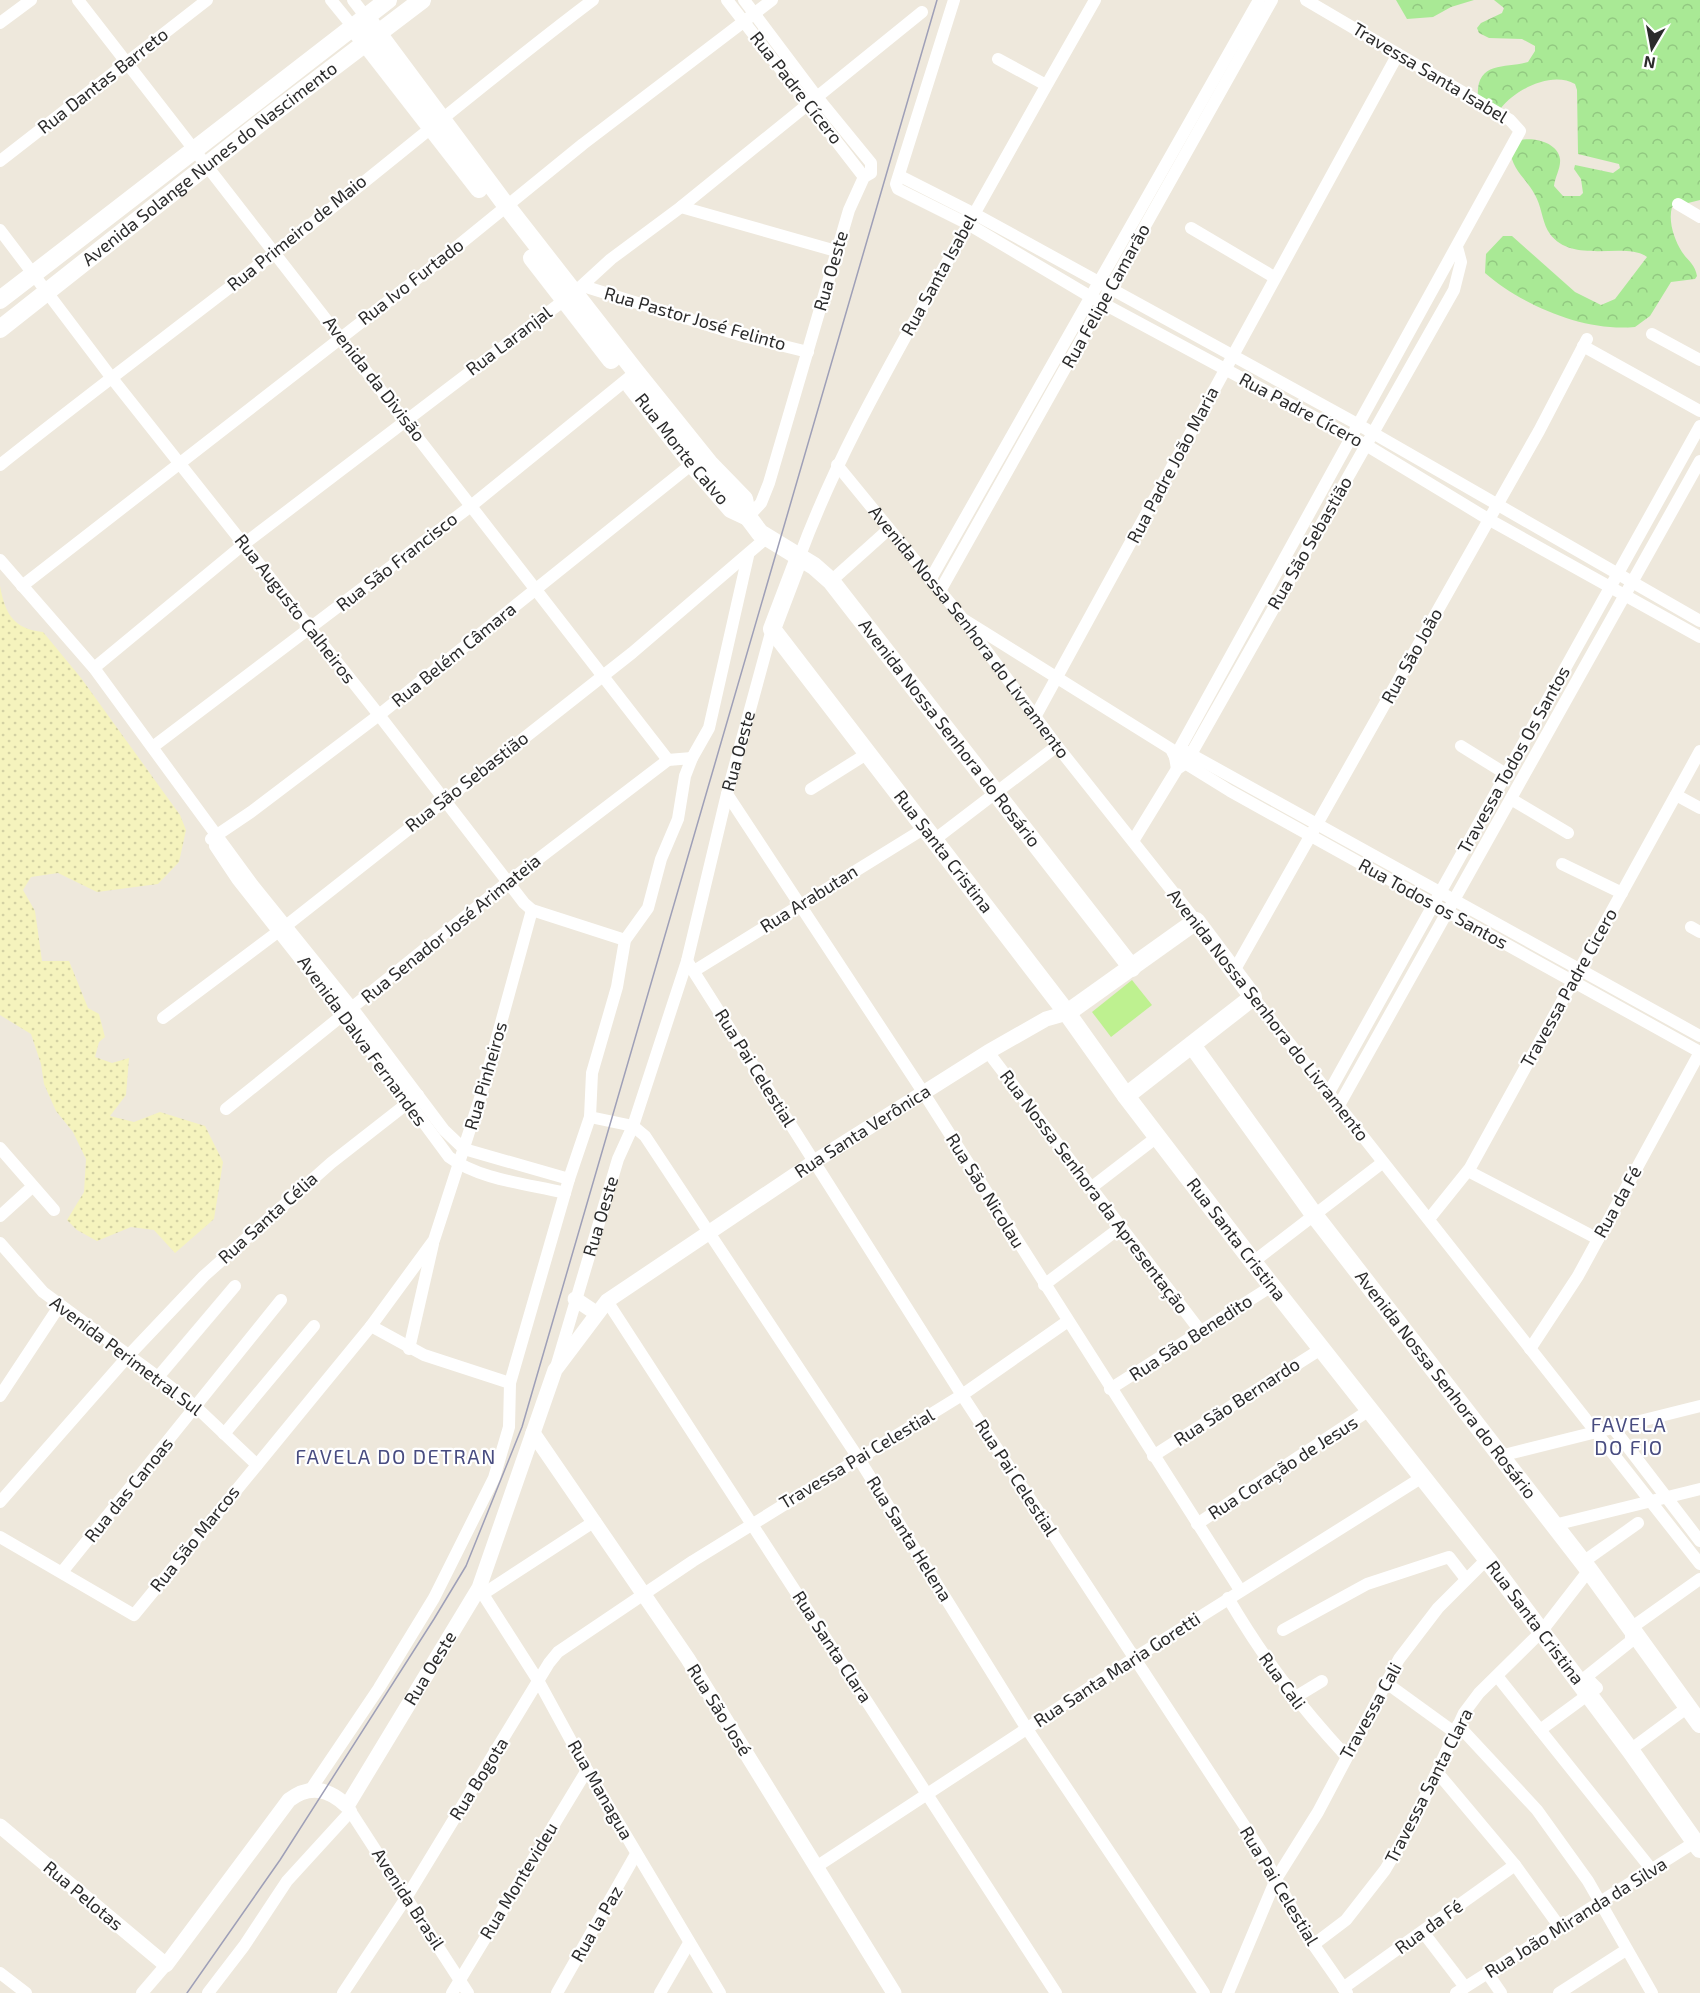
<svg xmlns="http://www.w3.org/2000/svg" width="1700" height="1993" font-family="'Exo 2',sans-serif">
	<defs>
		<pattern id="forest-crowns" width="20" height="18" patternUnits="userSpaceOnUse" patternTransform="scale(1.5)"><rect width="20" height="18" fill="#a9e995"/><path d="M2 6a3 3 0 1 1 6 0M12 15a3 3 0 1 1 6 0" fill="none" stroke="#92c881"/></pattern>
		<pattern id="sand-dots" width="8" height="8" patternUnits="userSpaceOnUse" patternTransform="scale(1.5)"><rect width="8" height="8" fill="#f5f3bd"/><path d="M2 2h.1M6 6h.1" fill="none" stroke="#d2d0a3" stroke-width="1.8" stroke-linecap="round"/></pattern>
	</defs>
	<rect width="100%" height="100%" fill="#eee8dc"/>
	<g fill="url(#forest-crowns)">
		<polygon points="1396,0 1474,0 1451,7 1433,17 1407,19"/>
		<path d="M1494,0H1700V200L1672,207C1668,221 1674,239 1682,252C1688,261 1695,264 1697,276L1695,279L1671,282L1650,316L1635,327C1585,332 1523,306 1485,273L1486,254L1503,236H1512L1575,292L1601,305L1615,299L1647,257C1626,241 1573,265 1550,234C1543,225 1542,210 1537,199C1527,177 1513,174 1509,147C1512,145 1517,141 1521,140C1535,137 1558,143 1560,159C1561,168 1555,177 1554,186L1563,196H1580L1583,193L1581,179L1574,169L1575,165L1613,173L1620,168L1619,164L1578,154L1577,90L1575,84C1552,71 1516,89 1501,108L1478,99C1475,60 1505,69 1528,62L1535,51V46L1522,39L1489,38L1479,33L1477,28L1481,23L1502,13L1504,8Z"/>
	</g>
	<path fill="url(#sand-dots)" d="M0,586C5,613 13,629 43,632L81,678L180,815L186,830L179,862L158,884L97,892L58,873L31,877L23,890L35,911L42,961H69L88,1008L99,1014L105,1037L99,1042L95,1057L112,1063L129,1058L126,1095L110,1116L134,1122L160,1112L205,1126L223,1162L214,1219L175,1253L154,1230L131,1227L97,1241L77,1230L67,1220L84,1192L86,1159L73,1132L56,1111L44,1084L41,1064L31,1034L0,1015Z"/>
	<polygon fill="#bef190" points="1132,980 1152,1005 1111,1037 1092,1012"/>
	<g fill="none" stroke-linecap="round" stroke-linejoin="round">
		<g stroke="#fff" stroke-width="12">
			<polyline points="78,0 668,760"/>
			<polyline points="331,0 353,27"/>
			<polyline points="353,0 366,17"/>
			<polyline points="727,0 864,177"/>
			<polyline points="744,0 817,97 871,163 871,173 864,177 849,210 769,483 761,503 748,517"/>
			<polyline points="954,0 896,184 898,189 968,224 1091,297 1366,445 1488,519 1700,637"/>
			<polyline points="0,23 31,0"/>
			<polyline points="998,59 1046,85"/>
			<polyline points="0,161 207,0"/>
			<polyline points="900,176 973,213 1359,425 1700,621"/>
			<polyline points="1678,204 1700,217"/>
			<polyline points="681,207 836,251"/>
			<polyline points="1191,228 1274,277"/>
			<polyline points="0,230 111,377 379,715 524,903 532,910 625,940"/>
			<polyline points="583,286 743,336 808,352"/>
			<polyline points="1652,334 1700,360"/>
			<polyline points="1583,346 1700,411"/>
			<path d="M0,465C90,393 182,325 273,254C381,171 484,82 593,0"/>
			<path id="s1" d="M837,465L963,619L1057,746L1196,921"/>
			<path d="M799,558C834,463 883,377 932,289C986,193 1040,96 1095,0"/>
			<polyline points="0,560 94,668 253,885 353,1009 444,1130 464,1149 569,1179"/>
			<polyline points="930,580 1259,0"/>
			<polyline points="831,581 889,529"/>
			<polyline points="22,586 422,275 583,144 772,0"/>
			<polyline points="940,591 1272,0"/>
			<polyline points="963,619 1171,749 1175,757 1230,791 1700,1052"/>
			<polyline points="94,668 244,544 575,292 611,259 681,207 922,12"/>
			<polyline points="1035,717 1398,54"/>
			<polyline points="154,746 471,506 636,372"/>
			<polyline points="1461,746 1506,774"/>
			<polyline points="1183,750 1700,1036"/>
			<polyline points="1177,769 1175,757 1520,131 1510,120 1306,0"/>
			<polyline points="811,789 868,753"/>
			<polyline points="727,794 923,1092 1240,1590"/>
			<polyline points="1676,795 1700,808"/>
			<polyline points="1511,799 1568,833"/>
			<polyline points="211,839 251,812 379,715 692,464"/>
			<polyline points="934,840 1057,746"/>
			<polyline points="1133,841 1177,769 1186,763 1454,290 1461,262 1457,247"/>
			<path d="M215,846L237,879L345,1016L449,1157C480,1180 528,1184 565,1193"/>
			<polyline points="1562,864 1622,893"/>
			<polyline points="1691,927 1700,932"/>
			<polyline points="687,961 962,1395 1261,1851 1306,1934 1347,1993"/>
			<polyline points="694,971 925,828"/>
			<polyline points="1234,971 1539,431 1587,339"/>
			<polyline points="1253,997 1700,1564"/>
			<polyline points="163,1018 287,925 632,653 765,539"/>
			<polyline points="988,1052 1201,1332"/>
			<polyline points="1328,1094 1700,426"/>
			<polyline points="1338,1107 1700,461"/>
			<polyline points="226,1109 508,882 668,760 692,758"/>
			<polyline points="590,1117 633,1126 645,1136 859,1459 1027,1729 1204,1993"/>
			<polyline points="0,1148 54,1210"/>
			<polyline points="1468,1171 1598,1239"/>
			<polyline points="1092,1187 1157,1137"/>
			<polyline points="0,1216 32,1187"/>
			<polyline points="1429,1219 1470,1168 1700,751"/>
			<polyline points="0,1243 43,1292 158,1377 196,1407 257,1465"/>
			<polyline points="1253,1262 1382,1163"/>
			<polyline points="1044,1285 1121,1227"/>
			<polyline points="607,1301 1056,1993"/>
			<polyline points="371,1326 424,1355 510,1383"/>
			<polyline points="409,1349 433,1244"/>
			<polyline points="1530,1349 1578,1276 1700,1052"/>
			<path id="s2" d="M557,1364L618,1159L633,1126L687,961L727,794L772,629"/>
			<polyline points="158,1377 235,1286"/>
			<polyline points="1110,1389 1272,1286"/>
			<polyline points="0,1396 60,1305"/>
			<polyline points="1614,1429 1700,1541"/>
			<polyline points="224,1434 314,1326"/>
			<polyline points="1153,1456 1321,1349"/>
			<polyline points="1500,1456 1700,1406"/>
			<polyline points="0,1502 130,1354 204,1276 331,1163 418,1095"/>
			<polyline points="1197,1524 1368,1411"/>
			<polyline points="1554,1525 1700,1489"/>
			<polyline points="0,1537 134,1615 371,1326 434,1240 482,1092 532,910"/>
			<polyline points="1583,1562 1638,1523"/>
			<polyline points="62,1572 281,1300"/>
			<polyline points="479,1588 539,1682 587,1770 720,1993"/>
			<polyline points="483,1594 595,1521"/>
			<path d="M1228,1598C1264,1659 1298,1704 1346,1756"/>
			<polyline points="1283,1630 1367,1584 1449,1557 1466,1579"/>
			<polyline points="1497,1676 1652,1870"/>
			<polyline points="1385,1682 1454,1732"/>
			<polyline points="1294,1698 1322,1681"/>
			<polyline points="1458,1725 1537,1810 1588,1881 1652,1993"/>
			<polyline points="1540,1730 1597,1688 1586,1677 1631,1641 1631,1628 1700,1579"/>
			<polyline points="1630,1750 1688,1707"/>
			<polyline points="1437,1772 1515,1865 1559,1926"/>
			<polyline points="311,1789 379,1688 434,1598 494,1478 509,1427 510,1383 569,1179 590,1117 592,1073 617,987 625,940 648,908 661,859 678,819 685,776 692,758 709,728 748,556"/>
			<polyline points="347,1806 468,1993"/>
			<polyline points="816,1867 1133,1659 1421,1478"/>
			<polyline points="1423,1932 1465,1987"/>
			<polyline points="1313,1945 1346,1920 1385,1870 1414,1821 1464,1713 1479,1693 1541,1632 1589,1570"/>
			<polyline points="0,1973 26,1993"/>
			<polyline points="1488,1974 1501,1993"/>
			<polyline points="1343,1988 1515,1865"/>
			<polyline points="142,1993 166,1965"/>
			<polyline points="208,1993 244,1946 287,1881 351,1811"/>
			<polyline points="343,1993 406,1898 549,1663 558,1652 693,1561 962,1395 1068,1321"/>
			<polyline points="452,1993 587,1770"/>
			<polyline points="557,1993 636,1854"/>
			<polyline points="660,1993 689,1943"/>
			<polyline points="1228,1993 1276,1879 1318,1812 1399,1659 1438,1608 1487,1559"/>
			<polyline points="1456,1993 1695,1842"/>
			<polyline points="1559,1993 1626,1950"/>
		</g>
		<g stroke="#fff" stroke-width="15">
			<polyline points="575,1299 596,1313"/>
			<polyline points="533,1433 688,1659 894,1993"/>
			<path id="s3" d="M0,1826L166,1965L289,1800C310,1784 329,1789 347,1806L479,1588L555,1370L607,1301L814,1162L988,1052L1046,1019L1067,1013"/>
		</g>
		<g stroke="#fff" stroke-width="18">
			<path id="s4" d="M366,17L505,204L636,372L709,463L744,499L748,517L760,533L814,566L831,581L1132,968"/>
			<polyline points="353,27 479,189"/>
			<polyline points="532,258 611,360"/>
			<polyline points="0,300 388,0"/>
			<path id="s5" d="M0,329L268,117L422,0"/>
			<path id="s6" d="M631,386L692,464L731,509L748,517"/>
			<path id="s7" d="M799,558L772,629L1067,1013L1126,1096L1253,1262L1487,1559L1630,1750L1700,1849"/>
			<polyline points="1067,1013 1196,921 1253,997 1126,1096"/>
			<path id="s8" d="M1192,1045L1315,1216L1589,1570L1700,1724"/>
		</g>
		<polyline stroke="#9e9fb7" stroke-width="1.5" points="187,1993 280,1860 434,1619 466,1566 522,1427 937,0"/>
	</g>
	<g text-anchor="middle" stroke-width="4.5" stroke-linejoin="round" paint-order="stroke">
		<g font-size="18" fill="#2b2b2b" stroke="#fff">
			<text transform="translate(1430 73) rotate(31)" y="6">Travessa Santa Isabel</text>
			<text transform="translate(103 81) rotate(-38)" y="6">Rua Dantas Barreto</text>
			<text transform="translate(796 88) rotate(52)" y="6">Rua Padre Cícero</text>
			<text dy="6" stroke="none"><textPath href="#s5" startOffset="267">Avenida Solange Nunes do Nascimento</textPath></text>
			<text transform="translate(297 233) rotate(-39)" y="6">Rua Primeiro de Maio</text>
			<text transform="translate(831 271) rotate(-74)" y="6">Rua Oeste</text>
			<text transform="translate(939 275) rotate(-61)" y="6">Rua Santa Isabel</text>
			<text transform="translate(411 282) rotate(-38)" y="6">Rua Ivo Furtado</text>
			<text transform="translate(1106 296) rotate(-61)" y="6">Rua Felipe Camarão</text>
			<text transform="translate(695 319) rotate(16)" y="6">Rua Pastor José Felinto</text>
			<text transform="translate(509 341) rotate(-37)" y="6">Rua Laranjal</text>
			<text transform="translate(374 379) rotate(52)" y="6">Avenida da Divisão</text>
			<text transform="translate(1301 410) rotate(28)" y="6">Rua Padre Cícero</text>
			<text dy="6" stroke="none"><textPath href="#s6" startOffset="81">Rua Monte Calvo</textPath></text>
			<text transform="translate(1173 465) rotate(-62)" y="6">Rua Padre João Maria</text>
			<text transform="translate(1310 543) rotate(-60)" y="6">Rua São Sebastião</text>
			<text transform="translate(397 562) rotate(-38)" y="6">Rua São Francisco</text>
			<text transform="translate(295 609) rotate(52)" y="6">Rua Augusto Calheiros</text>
			<text dy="6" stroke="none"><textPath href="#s1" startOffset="213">Avenida Nossa Senhora do Livramento</textPath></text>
			<text transform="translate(454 655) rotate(-39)" y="6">Rua Belém Câmara</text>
			<text transform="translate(1412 656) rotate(-61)" y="6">Rua São João</text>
			<text dy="6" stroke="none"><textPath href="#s4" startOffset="930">Avenida Nossa Senhora do Rosário</textPath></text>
			<text dy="6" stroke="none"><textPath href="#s2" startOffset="640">Rua Oeste</textPath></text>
			<text transform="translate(1514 760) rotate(-61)" y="6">Travessa Todos Os Santos</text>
			<text transform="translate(467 782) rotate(-38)" y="6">Rua São Sebastião</text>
			<text dy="6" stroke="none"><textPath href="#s7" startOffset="357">Rua Santa Cristina</textPath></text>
			<text transform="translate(809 899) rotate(-32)" y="6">Rua Arabutan</text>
			<text transform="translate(1433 904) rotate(29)" y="6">Rua Todos os Santos</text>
			<text transform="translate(451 929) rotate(-39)" y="6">Rua Senador José Arimateia</text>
			<text transform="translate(1569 988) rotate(-61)" y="6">Travessa Padre Cicero</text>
			<text transform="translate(1268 1015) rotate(52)" y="6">Avenida Nossa Senhora do Livramento</text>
			<text transform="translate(362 1041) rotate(54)" y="6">Avenida Dalva Fernandes</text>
			<text transform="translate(755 1068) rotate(58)" y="6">Rua Pai Celestial</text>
			<text transform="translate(486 1076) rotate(-74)" y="6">Rua Pinheiros</text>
			<text dy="6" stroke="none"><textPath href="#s3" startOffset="1366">Rua Santa Verônica</textPath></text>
			<text transform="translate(985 1191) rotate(58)" y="6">Rua São Nicolau</text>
			<text transform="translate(1094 1192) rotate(53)" y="6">Rua Nossa Senhora da Apresentação</text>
			<text transform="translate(1618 1202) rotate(-61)" y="6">Rua da Fé</text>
			<text dy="6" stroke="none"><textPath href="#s2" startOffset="154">Rua Oeste</textPath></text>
			<text transform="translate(268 1218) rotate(-42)" y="6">Rua Santa Célia</text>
			<text dy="6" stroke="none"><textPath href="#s7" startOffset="843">Rua Santa Cristina</textPath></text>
			<text transform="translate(1191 1338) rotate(-33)" y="6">Rua São Benedito</text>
			<text transform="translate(126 1356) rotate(37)" y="6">Avenida Perimetral Sul</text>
			<text dy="6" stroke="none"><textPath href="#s8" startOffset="424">Avenida Nossa Senhora do Rosário</textPath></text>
			<text transform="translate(1237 1402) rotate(-33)" y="6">Rua São Bernardo</text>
			<text transform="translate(857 1459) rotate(-31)" y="6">Travessa Pai Celestial</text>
			<text transform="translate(1283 1468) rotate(-33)" y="6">Rua Coração de Jesus</text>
			<text transform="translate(1016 1478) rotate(57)" y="6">Rua Pai Celestial</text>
			<text transform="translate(129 1490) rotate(-51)" y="6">Rua das Canoas</text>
			<text transform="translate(195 1539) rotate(-51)" y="6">Rua São Marcos</text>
			<text transform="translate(909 1539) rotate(58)" y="6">Rua Santa Helena</text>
			<text dy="6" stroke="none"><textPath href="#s7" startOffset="1329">Rua Santa Cristina</textPath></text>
			<text transform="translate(832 1647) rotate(57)" y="6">Rua Santa Clara</text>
			<text dy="6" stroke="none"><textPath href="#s3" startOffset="648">Rua Oeste</textPath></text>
			<text transform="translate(1117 1670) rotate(-33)" y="6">Rua Santa Maria Goretti</text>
			<text transform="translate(1282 1681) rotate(54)" y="6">Rua Cali</text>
			<text transform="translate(719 1710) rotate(58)" y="6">Rua São José</text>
			<text transform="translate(1371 1711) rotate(-61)" y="6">Travessa Cali</text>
			<text transform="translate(479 1779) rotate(-58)" y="6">Rua Bogota</text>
			<text transform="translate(1429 1786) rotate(-63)" y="6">Travessa Santa Clara</text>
			<text transform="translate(600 1790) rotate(60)" y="6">Rua Managua</text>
			<text transform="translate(519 1881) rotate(-59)" y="6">Rua Montevideu</text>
			<text transform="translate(1279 1886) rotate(59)" y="6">Rua Pai Celestial</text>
			<text transform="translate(83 1896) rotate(40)" y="6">Rua Pelotas</text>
			<text transform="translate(408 1899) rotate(57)" y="6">Avenida Brasil</text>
			<text transform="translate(1576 1918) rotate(-32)" y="6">Rua João Miranda da Silva</text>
			<text transform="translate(597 1924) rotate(-60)" y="6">Rua la Paz</text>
			<text transform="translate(1429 1927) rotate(-36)" y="6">Rua da Fé</text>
		</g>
		<g font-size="20" letter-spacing="1.5" fill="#484c80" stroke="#fff">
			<text x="1629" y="1432">FAVELA<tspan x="1629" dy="23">DO FIO</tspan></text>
			<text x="396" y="1464">FAVELA DO DETRAN</text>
		</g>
	</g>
	<g transform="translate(1652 48) rotate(190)" stroke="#ffffff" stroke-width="4.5" paint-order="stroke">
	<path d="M0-4.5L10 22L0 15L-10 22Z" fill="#2b2b2b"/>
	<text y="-9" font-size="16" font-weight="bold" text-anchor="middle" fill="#2b2b2b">N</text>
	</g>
</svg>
